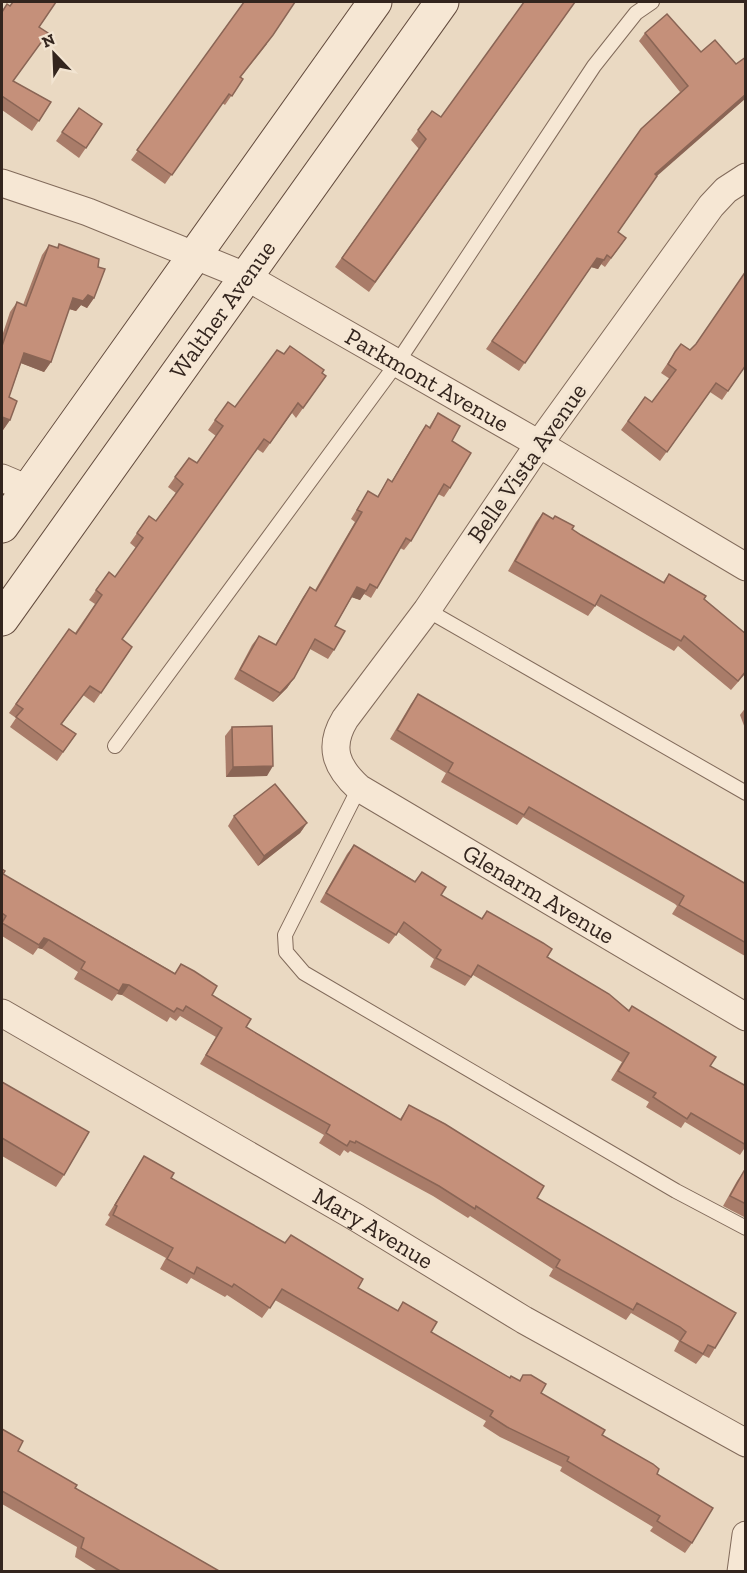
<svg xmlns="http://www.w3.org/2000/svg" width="747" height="1573" font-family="'Zilla Slab',serif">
	<rect width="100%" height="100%" fill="#ead9c2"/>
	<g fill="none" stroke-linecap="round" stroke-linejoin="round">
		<defs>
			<g id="service">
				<polyline points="427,610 746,793"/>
				<polyline points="115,746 397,363 594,66 636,13 652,2"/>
				<polyline points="359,788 285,935 286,952 304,973 676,1191 746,1228"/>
			</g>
			<g id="minor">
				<path id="s1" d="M746,177L726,190L711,206L539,444L427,610L345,719C328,747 336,767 359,788L746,1017"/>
				<path id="s2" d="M2,183L88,212L245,276L539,444L746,567"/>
				<polyline points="2,478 28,489"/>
				<path id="s3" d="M2,1013L357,1218L524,1320L746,1443"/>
				<polyline points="741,1572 746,1535"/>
			</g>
			<g id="secondary">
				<polyline points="2,526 375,2"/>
				<path id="s4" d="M2,619L442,2"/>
			</g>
		</defs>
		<use href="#service" stroke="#826b5b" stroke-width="16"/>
		<use href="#minor" stroke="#826b5b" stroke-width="29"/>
		<use href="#secondary" stroke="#644c3e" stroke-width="35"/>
		<use href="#service" stroke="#f6e7d4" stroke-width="14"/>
		<use href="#minor" stroke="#f6e7d4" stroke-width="27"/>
		<use href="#secondary" stroke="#f6e7d4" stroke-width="33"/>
	</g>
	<g fill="#a97c69">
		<polygon points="244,2 267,44 241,77 243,79 225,105 222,103 165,184 131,160"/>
		<polygon points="575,2 369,292 335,267 419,149 411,140 432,111 441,117"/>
		<polygon points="2,12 39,27 13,81 51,102 32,131 2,110"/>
		<polygon points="645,33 736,64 746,57 746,98 657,175 618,232 626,238 605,267 601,264 598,269 591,267 519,371 486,349 641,129 680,92 639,41"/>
		<polygon points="79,108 102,124 79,158 56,141"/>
		<polygon points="59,244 94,298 87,308 81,305 76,311 69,309 51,362 44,372 21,363 9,397 10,420 3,430 2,429 2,336 10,312 17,302 23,305 42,255 49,245 57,248"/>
		<polygon points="695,345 746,365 722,400 710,392 660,461 621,430 645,397 652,402 670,379 661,373 675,352 690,350"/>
		<polygon points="284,354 322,373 326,376 296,418 292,413 263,453 257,449 122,639 132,647 94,703 83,695 62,724 76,734 57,761 10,727 16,718 9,713 69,629 75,633 95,604 89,600 109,572 115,577 136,548 130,543 149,516 156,521 176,493 168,487 175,477 197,463 216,436 208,430 215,420 235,407"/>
		<polygon points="438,413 452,441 450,488 444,497 438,494 411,541 404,550 400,548 377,588 371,598 364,594 360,600 352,597 335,626 334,650 328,659 310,649 294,678 287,688 273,702 234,679 252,645 259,636 275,645 303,597 310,587 315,590 355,522 351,519 368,491 377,497 388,479 392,481 419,435 426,425 429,427"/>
		<polygon points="543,513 663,582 669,574 704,599 746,673 731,690 678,646 674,651 596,605 588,616 508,571 536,522"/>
		<polygon points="418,694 746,884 746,955 745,956 672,914 677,906 675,904 523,817 517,825 441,782 446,773 390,739 411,704"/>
		<polygon points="746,707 746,731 740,715"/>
		<polygon points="232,727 267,776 226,777 225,736"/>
		<polygon points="234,816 307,823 300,833 258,866 228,826"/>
		<polygon points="354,845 415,881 422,872 441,895 481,919 487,911 547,957 629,1010 710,1066 746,1086 746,1146 740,1155 685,1122 681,1128 646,1107 649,1102 611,1080 622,1062 473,975 465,986 430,967 434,959 398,932 389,944 320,902 347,854"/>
		<polygon points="2,869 3,874 175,973 181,964 212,995 246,1027 400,1119 409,1105 537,1198 715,1348 709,1358 703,1355 696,1364 674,1351 679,1341 673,1337 631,1313 626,1320 549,1276 553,1269 470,1216 468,1218 433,1196 350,1151 348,1153 344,1150 340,1156 319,1143 324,1135 200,1064 216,1037 180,1016 176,1021 170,1017 167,1022 122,995 117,994 112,1001 74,979 78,972 42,949 38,948 33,955 2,936"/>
		<polygon points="2,1082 64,1175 56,1187 2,1156"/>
		<polygon points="144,1156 171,1178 397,1311 403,1302 431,1332 510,1378 519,1381 523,1375 541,1393 657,1474 692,1543 685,1553 650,1531 653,1527 560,1471 562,1467 500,1437 483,1426 486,1421 275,1300 262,1318 227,1295 225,1297 191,1278 187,1284 160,1269 166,1258 105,1225 110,1217 108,1215"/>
		<polygon points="744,1171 746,1172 746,1218 723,1206 737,1181"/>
		<polygon points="2,1429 18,1451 75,1488 221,1572 99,1572 75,1557 77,1547 2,1504"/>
	</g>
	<g fill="#8a6555">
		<polygon points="746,94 746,98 649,183 655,174"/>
		<polygon points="597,258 604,260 598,269 591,267"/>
		<polygon points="88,295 94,298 87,308 81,305 76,311 66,308 73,298"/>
		<polygon points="24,353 51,362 44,372 18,362"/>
		<polygon points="2,417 10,420 3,430 2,429"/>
		<polygon points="357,587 366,591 360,600 351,597"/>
		<polygon points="294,678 287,688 273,702 280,693"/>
		<polygon points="273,766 267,776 226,777 233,767"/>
		<polygon points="307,823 300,833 258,866 264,856"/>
		<polygon points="44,938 49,940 42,949 38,948"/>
		<polygon points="123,984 129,985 122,995 117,994"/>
	</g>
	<g fill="#c5907a" stroke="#8a6555" stroke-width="1.5">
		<polygon points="13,2 56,2 39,27 48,33 13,81 51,102 39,121 2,96 2,12 7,4 10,6"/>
		<polygon points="244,2 295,2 273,35 240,77 243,79 232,96 229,94 172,175 137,150"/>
		<polygon points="524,2 575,2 375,282 342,258 426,139 418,130 432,111 441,117"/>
		<polygon points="667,14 701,52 715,40 736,64 746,57 746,94 655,174 657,176 618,232 626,238 611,258 607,255 604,260 597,258 525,363 492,341 641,129 688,86 645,33"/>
		<polygon points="79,108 102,124 86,148 62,132"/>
		<polygon points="59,244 99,259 98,267 105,269 94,298 88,295 83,301 73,298 51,362 24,353 9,397 17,401 10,420 2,417 2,346 17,302 26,306 49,245 58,248"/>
		<polygon points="746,271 746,365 728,391 716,383 667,452 628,421 645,397 652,402 676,370 668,364 675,352 681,344 690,350 696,344"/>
		<polygon points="290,346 324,370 322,373 326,376 303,408 298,403 270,443 264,439 122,639 132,647 101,693 90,686 61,724 76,734 63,752 16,717 23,709 16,704 69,629 76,634 102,595 96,590 109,572 115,577 143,538 137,533 149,516 156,521 183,484 175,477 189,458 197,463 223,426 215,420 228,402 235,407 277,350 284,354"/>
		<polygon points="438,413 460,426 452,441 471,453 450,488 444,484 411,541 406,538 377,588 370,584 366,591 357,587 335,626 345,631 334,650 315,639 294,678 280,693 240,670 259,636 276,645 310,587 316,591 362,512 357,510 368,491 378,497 388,479 392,482 426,425 430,428"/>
		<polygon points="543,513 553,519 555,516 574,526 572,529 581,535 664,583 669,574 706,596 704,599 746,634 746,671 738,681 684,636 681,641 601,595 595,606 515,561"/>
		<polygon points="418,694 746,884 746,943 679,905 684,896 681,894 529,807 524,815 448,772 453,763 397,730"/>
		<polygon points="272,726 273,766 233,767 232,727"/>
		<polygon points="275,784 307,823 264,856 234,816"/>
		<polygon points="354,845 415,882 422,872 446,887 441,895 482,919 487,911 543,943 552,949 547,957 609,994 629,1011 632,1006 716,1057 710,1066 746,1086 746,1145 691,1113 687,1119 653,1097 656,1093 618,1071 629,1053 478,965 471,977 436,958 441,950 404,922 396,935 326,893"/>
		<polygon points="2,869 5,871 3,874 175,974 181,964 194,971 217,986 212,995 251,1019 246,1027 401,1120 409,1105 445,1124 544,1186 537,1198 736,1313 715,1348 708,1345 703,1354 680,1341 686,1332 680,1327 637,1303 633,1310 556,1267 560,1260 476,1206 475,1209 439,1186 356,1141 355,1143 350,1141 347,1146 326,1133 330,1125 206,1055 222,1028 186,1006 183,1011 177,1008 174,1012 129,985 123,984 119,991 81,969 85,962 49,940 44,938 39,945 2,923 6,916 2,913"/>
		<polygon points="2,1082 89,1132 64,1175 2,1138"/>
		<polygon points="144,1156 174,1173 171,1178 285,1243 291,1235 363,1279 358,1288 398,1311 403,1302 437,1322 431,1332 510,1378 511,1376 520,1381 523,1375 531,1375 546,1384 541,1393 598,1426 605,1430 602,1435 653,1464 659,1469 657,1474 713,1508 692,1543 657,1521 660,1516 567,1461 569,1457 507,1427 490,1416 493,1411 282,1289 270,1308 234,1284 232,1287 197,1267 194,1274 167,1259 173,1248 113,1215 117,1206 115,1205"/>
		<polygon points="744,1171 746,1172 746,1204 730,1196"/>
		<polygon points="2,1429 23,1441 18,1451 77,1485 75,1488 221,1572 122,1572 81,1548 84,1538 2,1491"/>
	</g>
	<g text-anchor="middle" stroke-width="6" stroke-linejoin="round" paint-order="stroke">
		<g font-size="24" fill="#33251e" stroke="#f2e4d1">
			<text dy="8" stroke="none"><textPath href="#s4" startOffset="380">Walther Avenue</textPath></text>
			<text dy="8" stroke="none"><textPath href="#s2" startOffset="470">Parkmont Avenue</textPath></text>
			<text transform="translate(527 463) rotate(-55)" y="8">Belle Vista Avenue</text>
			<text dy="8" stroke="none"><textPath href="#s1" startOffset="963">Glenarm Avenue</textPath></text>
			<text dy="8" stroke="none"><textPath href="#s3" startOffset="429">Mary Avenue</textPath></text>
		</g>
	</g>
	<rect width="747" height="1573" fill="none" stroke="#33251e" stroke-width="6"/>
	<g transform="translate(54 54) rotate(337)" stroke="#f2e4d1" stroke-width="4.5" paint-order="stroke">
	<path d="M0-4.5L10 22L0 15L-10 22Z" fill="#33251e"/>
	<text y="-9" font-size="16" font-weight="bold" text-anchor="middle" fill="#33251e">N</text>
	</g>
</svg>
